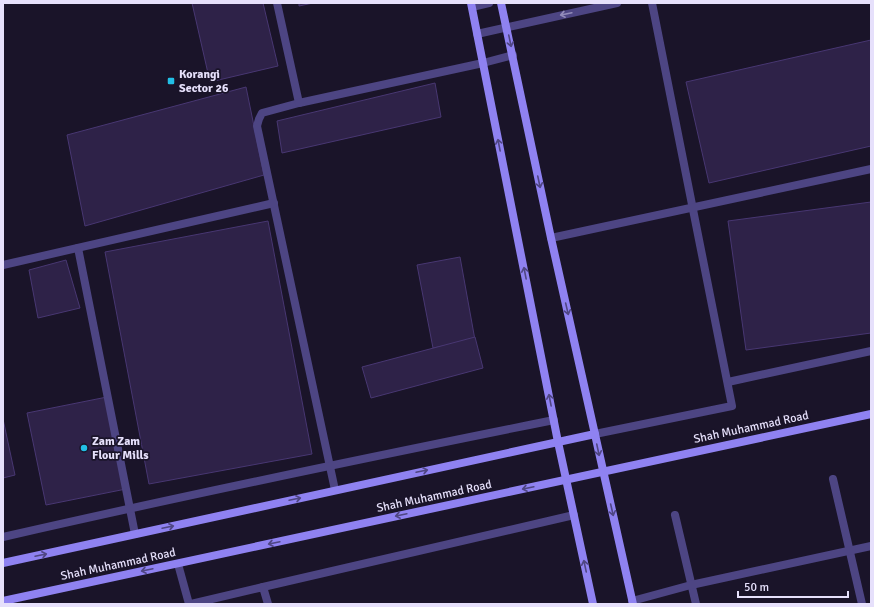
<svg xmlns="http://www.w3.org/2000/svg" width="874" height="607" font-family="Signika,sans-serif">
	<rect width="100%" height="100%" fill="#1a1429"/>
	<g fill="#2e2248" stroke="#483772">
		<polygon points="192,3 263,3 278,66 210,82"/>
		<polygon points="299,3 313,3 299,6"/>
		<polygon points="871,40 871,146 709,183 686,82"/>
		<polygon points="435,83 441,117 282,153 277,121"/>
		<polygon points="246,87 264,175 85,226 67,135"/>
		<polygon points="871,202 871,333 746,350 728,221"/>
		<polygon points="268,221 312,454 149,484 105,252"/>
		<polygon points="460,257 475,340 433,348 417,265"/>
		<polygon points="66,260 80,308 38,318 29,270"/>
		<polygon points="475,337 483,368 371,398 362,367"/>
		<polygon points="107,397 126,489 46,505 27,413"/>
		<polygon points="3,419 15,475 3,478"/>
	</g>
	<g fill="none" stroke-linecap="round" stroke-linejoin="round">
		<g stroke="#4d4583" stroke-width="8">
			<polyline points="277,3 299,103 262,113 259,119 257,126 335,490"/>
			<polyline points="299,103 483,63 513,55"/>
			<polyline points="78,248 135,534"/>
			<polyline points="3,265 274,203"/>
			<polyline points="728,382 871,351"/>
			<polyline points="595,434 732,406 652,3"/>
			<path d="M3,537C186,495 370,457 554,420"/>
		</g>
		<g stroke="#4d4583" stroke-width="8">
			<polyline points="472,7 489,3"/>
			<polyline points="477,34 617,3"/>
			<polyline points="551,238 871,169"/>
			<polyline points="833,479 862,604"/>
			<polyline points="675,515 696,604"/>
			<polyline points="178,564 189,604"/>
			<polyline points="263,587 574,515"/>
			<polyline points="632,601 691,585 871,546"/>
			<polyline points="191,604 263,587 268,604"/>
		</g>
		<g stroke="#8f82f1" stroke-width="8">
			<polyline points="471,3 558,442 593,604"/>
			<polyline points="501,3 551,238 633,604"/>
			<polyline points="3,563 595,434"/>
			<polyline points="3,601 871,414"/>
		</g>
	</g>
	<defs><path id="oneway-shaft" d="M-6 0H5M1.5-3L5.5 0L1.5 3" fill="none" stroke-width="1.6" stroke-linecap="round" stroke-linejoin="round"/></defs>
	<use stroke="#928bb9" href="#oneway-shaft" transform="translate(566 14) rotate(168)"/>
	<g stroke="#4f4683">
		<use href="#oneway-shaft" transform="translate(510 41) rotate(78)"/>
		<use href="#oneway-shaft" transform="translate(499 145) rotate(-101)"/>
		<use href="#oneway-shaft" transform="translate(539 182) rotate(78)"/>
		<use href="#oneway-shaft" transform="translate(525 273) rotate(-101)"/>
		<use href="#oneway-shaft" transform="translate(567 309) rotate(77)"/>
		<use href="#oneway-shaft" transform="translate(550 400) rotate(-101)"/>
		<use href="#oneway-shaft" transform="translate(598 450) rotate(78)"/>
		<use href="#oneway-shaft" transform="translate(422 471) rotate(-12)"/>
		<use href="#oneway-shaft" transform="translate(528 488) rotate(168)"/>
		<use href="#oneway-shaft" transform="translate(295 499) rotate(-12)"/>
		<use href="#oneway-shaft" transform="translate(612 510) rotate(77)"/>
		<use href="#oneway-shaft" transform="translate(401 515) rotate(168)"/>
		<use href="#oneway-shaft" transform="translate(168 527) rotate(-12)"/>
		<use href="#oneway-shaft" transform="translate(274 543) rotate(168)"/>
		<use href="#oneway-shaft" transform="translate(41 555) rotate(-12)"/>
		<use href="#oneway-shaft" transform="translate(585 566) rotate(-102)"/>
		<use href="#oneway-shaft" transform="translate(147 570) rotate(168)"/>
	</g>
	<g fill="#22bfe6" stroke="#1a1429" stroke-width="1.5">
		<rect x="167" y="77" width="8" height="8" rx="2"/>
		<circle cx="84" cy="448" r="4"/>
	</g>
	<g text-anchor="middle" stroke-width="3.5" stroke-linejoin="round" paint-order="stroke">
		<g font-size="12" font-weight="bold" fill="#e6e0fb" stroke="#1a1429" text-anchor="start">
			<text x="179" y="78">Korangi<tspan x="179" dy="14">Sector 26</tspan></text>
			<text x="92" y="445">Zam Zam<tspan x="92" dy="14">Flour Mills</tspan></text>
		</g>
		<g font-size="12" fill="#e6e0fb" stroke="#1a1429">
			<text transform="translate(751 427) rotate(-12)" y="4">Shah Muhammad Road</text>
			<text transform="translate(434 496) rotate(-12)" y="4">Shah Muhammad Road</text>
			<text transform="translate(118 564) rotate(-12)" y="4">Shah Muhammad Road</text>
		</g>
	</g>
	<rect width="874" height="607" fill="none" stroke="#e6e0fb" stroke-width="8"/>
	<path d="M738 591v6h110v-6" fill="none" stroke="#e6e0fb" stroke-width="2"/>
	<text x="744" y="591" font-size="12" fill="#e6e0fb" stroke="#1a1429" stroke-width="3" paint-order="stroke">50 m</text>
</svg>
